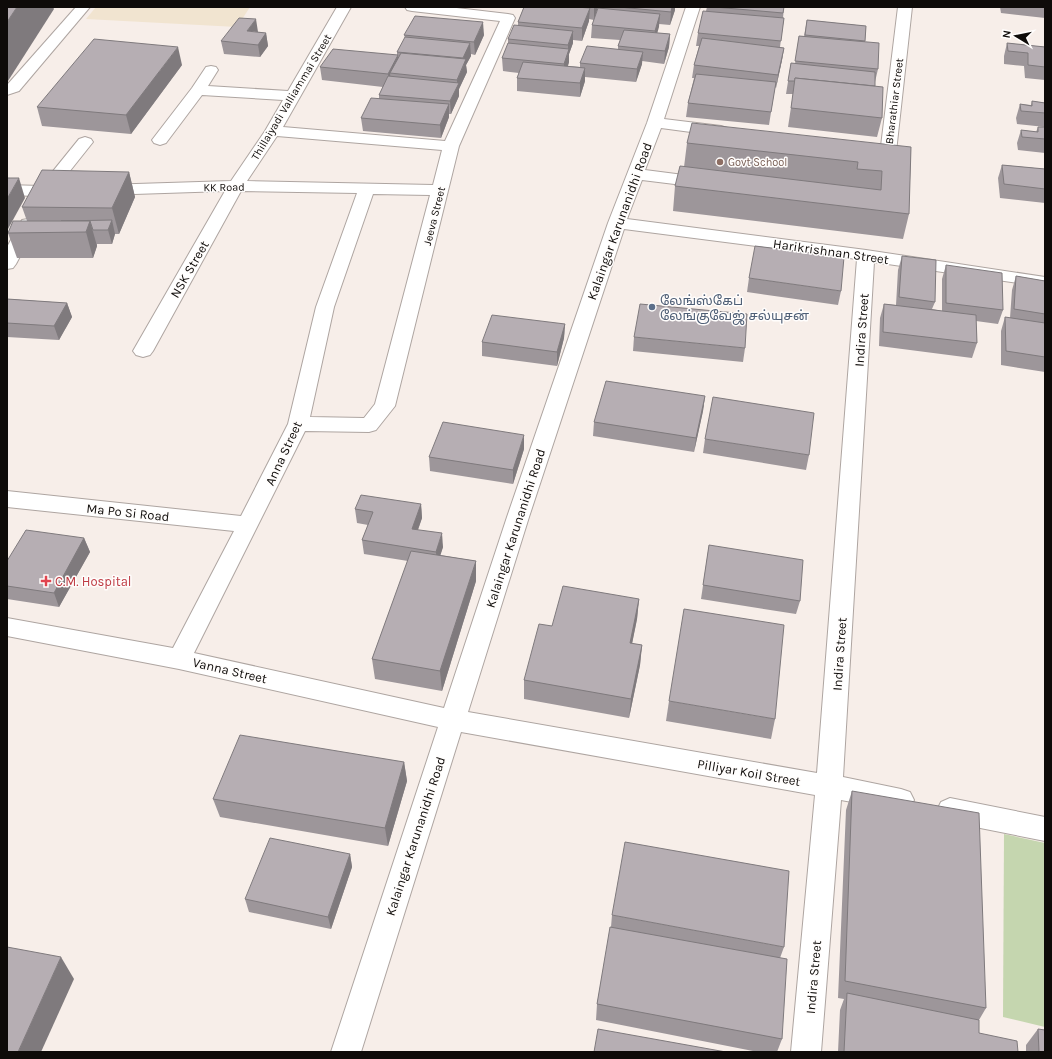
<svg xmlns="http://www.w3.org/2000/svg" width="1052" height="1059" font-family="Karla,'Noto Sans Tamil',sans-serif">
	<rect width="100%" height="100%" fill="#f7eee9"/>
	<polygon fill="#f1e4d0" points="96,7 250,7 237,27 86,19"/>
	<polygon fill="#c5d6af" points="1004,834 1045,843 1045,1027 1003,1017"/>
	<g fill="none" stroke-linecap="round" stroke-linejoin="round">
		<defs>
			<g id="minor">
				<polygon points="76,7 90,7 19,91 7,95 7,85"/>
				<path d="M337,7H351L283,127L445,141L500,21L412,11L407,10L405,7H448L508,14L513,15L515,18L459,146L395,406L376,430L369,432L305,431L194,653L444,708L507,517L608,223L647,123L686,7H700L664,119L721,126L727,128L729,131L727,134L721,136L661,128L645,170L707,178L713,179L715,183L713,187L707,188L642,180L627,219L866,250L1045,277V287L874,262L843,777L901,789L910,792L914,800L910,808L901,811L841,800L821,1052H791L815,795L461,732L361,1052H331L438,727L179,669L7,636V618L173,648L234,531L7,507V491L241,516L288,424L316,307L357,193L241,191L153,351L150,355L143,357L136,355L133,351L225,191L104,195L98,194L96,190L98,186L104,185L231,181L265,131L283,100L202,95L166,143L160,145L154,143L152,140L192,88L206,67L211,66L216,67L218,70L208,86L288,91ZM277,136L442,150L433,185L247,181ZM373,194L430,195L375,404L364,418L310,417L334,307ZM624,229L857,259L817,773L468,712L529,517Z"/>
				<path d="M898,7H912L896,152L894,155C883,158 871,155 860,152L858,149L860,146L866,144L881,146Z"/>
				<polygon points="85,137 91,139 93,142 58,186 68,187 70,191 68,195 50,196 43,199 37,198 36,196 7,195 7,185 41,186 79,139"/>
				<polygon points="28,219 34,220 37,224 16,264 13,268 7,269 7,247 22,220"/>
				<polygon points="950,798 1045,817 1045,841 950,822 941,818 937,810 941,802"/>
			</g>
		</defs>
		<use href="#minor" stroke="#aea5a1" stroke-width="2"/>
		<use href="#minor" fill="#fff" fill-rule="evenodd"/>
	</g>
	<g fill="#9d969a">
		<polygon points="524,7 598,7 594,20 589,19 589,21 582,41 573,40 573,43 569,54 569,62 568,66 580,67 580,63 618,49 618,46 620,40 591,38 592,25 600,8 601,7 675,7 675,10 670,25 659,24 657,33 670,34 669,47 664,64 642,61 642,64 636,82 585,77 585,81 580,97 517,91 517,78 519,73 503,71 502,58 508,45 508,39 518,26 518,22"/>
		<polygon points="707,7 784,7 783,18 784,18 780,47 784,48 782,60 776,88 775,87 769,125 686,117 688,103 694,78 692,78 694,65 699,46 696,46 698,33 706,11"/>
		<polygon points="1000,7 1045,7 1045,18 1001,13"/>
		<polygon points="807,20 866,26 865,42 878,69 875,82 875,86 882,118 877,137 788,127 793,94 786,94 791,63 795,64 799,36 804,36"/>
		<polygon points="258,32 266,33 268,46 260,57 224,54 221,41"/>
		<polygon points="404,35 484,35 475,55 471,54 471,56 466,65 467,72 459,89 459,96 451,114 449,114 449,117 441,138 363,131 361,118 379,99 379,95 383,87 322,80 320,67 397,55 397,52 405,38"/>
		<polygon points="1007,43 1045,47 1045,80 1025,78 1024,66 1004,64 1004,56"/>
		<polygon points="182,65 131,134 42,126 37,107"/>
		<polygon points="1032,101 1045,103 1045,127 1017,124 1016,118 1020,104 1031,105"/>
		<polygon points="1038,127 1045,127 1045,153 1018,150 1017,143 1021,130 1036,132"/>
		<polygon points="687,143 911,147 909,214 903,239 673,211 675,186 684,167"/>
		<polygon points="1002,165 1045,169 1045,203 1000,198 998,178"/>
		<polygon points="129,172 135,197 119,234 115,234 112,244 97,244 97,246 93,258 17,258 8,233 27,221 22,207"/>
		<polygon points="902,256 935,302 932,309 942,311 942,279 946,265 1003,310 998,324 976,321 977,343 972,358 879,346 880,318 884,304 896,305 898,270"/>
		<polygon points="1016,276 1045,281 1045,372 1001,365 1001,331 1005,317 1010,318 1012,290"/>
		<polygon points="749,278 841,291 838,305 747,292"/>
		<polygon points="7,299 67,303 72,317 59,340 7,337"/>
		<polygon points="565,324 564,338 557,366 482,356 482,342"/>
		<polygon points="634,337 745,348 743,362 633,351"/>
		<polygon points="705,396 703,411 694,452 593,436 594,422"/>
		<polygon points="705,439 809,455 806,470 703,453"/>
		<polygon points="524,449 513,484 430,471 429,457"/>
		<polygon points="421,504 422,518 418,530 443,547 440,555 476,561 476,581 442,691 375,679 372,659 408,561 364,554 362,540 368,525 357,523 355,509"/>
		<polygon points="84,538 90,552 59,607 7,599 7,561"/>
		<polygon points="709,545 800,601 796,614 701,599"/>
		<polygon points="639,599 637,619 632,644 642,645 640,665 629,718 524,699 524,680 552,626"/>
		<polygon points="669,701 775,719 771,739 666,721"/>
		<polygon points="404,762 407,781 388,846 220,817 213,799"/>
		<polygon points="852,791 986,1008 979,1020 979,1033 1018,1052 838,1052 840,1010 844,999 838,998 846,810"/>
		<polygon points="350,854 352,867 331,929 249,912 245,899"/>
		<polygon points="612,915 784,947 780,958 782,1039 777,1052 758,1052 596,1020 597,1004 611,927"/>
		<polygon points="1038,1029 1045,1052 1026,1052 1026,1045"/>
	</g>
	<g fill="#7f7a7d">
		<polygon points="17,7 53,7 54,9 8,81 7,77 7,22"/>
		<polygon points="594,7 598,7 594,20"/>
		<polygon points="672,7 675,7 675,10 670,25 671,12"/>
		<polygon points="590,8 589,21 582,41 582,28"/>
		<polygon points="660,14 659,27 654,44 655,31"/>
		<polygon points="256,19 258,32 247,31"/>
		<polygon points="483,22 484,35 475,55 474,42"/>
		<polygon points="573,31 573,43 569,54 569,62 564,77 564,64 568,53 568,45"/>
		<polygon points="266,33 268,46 260,57 258,45"/>
		<polygon points="670,34 669,47 664,64 665,51"/>
		<polygon points="470,43 471,56 466,65 467,72 459,89 459,96 451,114 450,101 457,86 457,80 464,65 463,58"/>
		<polygon points="178,47 182,65 131,134 126,115"/>
		<polygon points="784,48 782,60 776,88 778,75"/>
		<polygon points="643,52 642,64 636,82 637,69"/>
		<polygon points="398,55 399,68 390,73 391,84 389,87 388,74"/>
		<polygon points="585,68 585,81 580,97 580,83"/>
		<polygon points="449,104 449,117 441,138 440,125"/>
		<polygon points="129,172 135,197 119,234 112,208"/>
		<polygon points="19,178 25,198 8,229 7,225 7,199"/>
		<polygon points="112,220 115,234 112,244 108,230"/>
		<polygon points="90,221 97,246 93,258 86,232"/>
		<polygon points="67,303 72,317 59,340 54,326"/>
		<polygon points="565,324 564,338 557,366 557,352"/>
		<polygon points="705,396 703,411 694,452 696,438"/>
		<polygon points="524,435 524,449 513,484 513,470"/>
		<polygon points="421,504 422,518 413,543 412,529"/>
		<polygon points="442,533 443,547 437,566 436,552"/>
		<polygon points="84,538 90,552 59,607 54,593"/>
		<polygon points="476,561 476,581 442,691 440,671"/>
		<polygon points="639,599 637,619 628,663 630,643"/>
		<polygon points="642,645 640,665 629,718 631,699"/>
		<polygon points="404,762 407,781 388,846 385,828"/>
		<polygon points="350,854 352,867 331,929 328,917"/>
		<polygon points="61,957 74,979 41,1052 18,1052"/>
	</g>
	<g fill="#b6aeb3" stroke="#7f7a7d">
		<polygon points="7,7 17,7 7,22"/>
		<polygon points="524,7 575,7 590,8 582,28 518,22"/>
		<polygon points="619,7 672,7 671,12"/>
		<polygon points="714,7 784,7 783,13"/>
		<polygon points="598,8 660,14 655,31 592,25"/>
		<polygon points="703,11 784,18 781,41 698,33"/>
		<polygon points="415,16 483,22 474,42 404,35"/>
		<polygon points="239,18 256,19 247,31 266,33 258,45 221,41"/>
		<polygon points="807,20 866,26 865,41 805,35"/>
		<polygon points="514,25 573,31 568,45 508,39"/>
		<polygon points="624,30 670,34 665,51 618,46"/>
		<polygon points="799,36 879,43 878,69 795,61"/>
		<polygon points="405,37 470,43 463,58 397,52"/>
		<polygon points="702,38 784,48 778,75 694,65"/>
		<polygon points="94,39 178,47 126,115 37,107"/>
		<polygon points="508,43 569,49 564,64 502,58"/>
		<polygon points="1007,43 1045,47 1045,67 1028,65 1028,53 1008,51"/>
		<polygon points="587,46 643,52 637,69 580,63"/>
		<polygon points="333,49 398,55 388,74 320,67"/>
		<polygon points="401,53 466,59 457,80 390,73"/>
		<polygon points="523,62 585,68 580,83 517,78"/>
		<polygon points="791,63 875,72 875,86 795,78 795,81 788,81"/>
		<polygon points="696,74 776,82 771,112 688,103"/>
		<polygon points="388,76 459,83 450,101 379,95"/>
		<polygon points="795,78 883,87 882,118 791,108"/>
		<polygon points="371,98 449,104 440,125 361,118"/>
		<polygon points="1032,101 1045,103 1045,113 1021,111 1020,104 1032,106"/>
		<polygon points="692,123 911,147 909,214 675,186 680,166 881,190 882,171 857,169 858,162 687,143"/>
		<polygon points="1038,127 1045,127 1045,139 1022,137 1021,130 1038,132"/>
		<polygon points="1002,165 1045,169 1045,189 1004,184"/>
		<polygon points="42,170 129,172 112,208 22,207"/>
		<polygon points="7,178 19,178 7,199"/>
		<polygon points="112,220 108,230 93,230 90,221 61,221"/>
		<polygon points="13,221 90,221 86,232 8,233"/>
		<polygon points="755,246 844,257 841,291 749,278"/>
		<polygon points="902,256 936,260 935,302 899,297"/>
		<polygon points="946,265 1002,273 1003,310 946,303"/>
		<polygon points="1016,276 1045,281 1045,314 1014,309"/>
		<polygon points="7,299 67,303 54,326 7,323"/>
		<polygon points="640,304 747,314 745,348 634,337"/>
		<polygon points="884,304 976,315 977,343 883,332"/>
		<polygon points="492,315 565,324 557,352 482,342"/>
		<polygon points="1005,317 1045,323 1045,357 1006,351"/>
		<polygon points="606,381 705,396 696,438 594,422"/>
		<polygon points="713,397 814,413 809,455 705,439"/>
		<polygon points="443,422 524,435 513,470 429,457"/>
		<polygon points="361,495 421,504 412,529 442,533 436,552 362,540 373,512 355,509"/>
		<polygon points="26,530 84,538 54,593 7,586 7,561"/>
		<polygon points="709,545 803,560 800,601 703,585"/>
		<polygon points="411,551 476,561 440,671 372,659"/>
		<polygon points="563,586 639,599 630,643 642,645 631,699 524,680 539,624 552,626"/>
		<polygon points="684,609 784,625 775,719 669,701"/>
		<polygon points="240,735 404,762 385,828 213,799"/>
		<polygon points="852,791 979,813 986,1008 845,981"/>
		<polygon points="270,838 350,854 328,917 245,899"/>
		<polygon points="625,842 789,871 784,947 612,915"/>
		<polygon points="610,927 787,959 782,1039 597,1004"/>
		<polygon points="7,947 61,957 18,1052 7,1052"/>
		<polygon points="847,993 979,1020 979,1033 1017,1041 1018,1052 844,1052"/>
		<polygon points="598,1029 726,1052 594,1052"/>
		<polygon points="1038,1029 1045,1030 1045,1052 1039,1052"/>
	</g>
	<circle fill="#8d6e63" stroke="#fffdfc" stroke-width="1.5" cx="720" cy="162" r="4"/>
	<circle fill="#5c6f8a" stroke="#fffdfc" stroke-width="1.5" cx="652" cy="307" r="4"/>
	<path fill="#e0444e" stroke="#fffdfc" stroke-width="1.5" d="M44 575h4v4h4v4h-4v4h-4v-4h-4v-4h4z"/>
	<g text-anchor="middle" stroke-width="3" stroke-linejoin="round" paint-order="stroke">
		<g font-size="11" fill="#0e0b09" stroke="#fffdfc">
			<text transform="translate(291 97) rotate(-59)" y="4">Thillaiyadi Valliammai Street</text>
			<text transform="translate(894 101) rotate(-83)" y="4">Bharathiar Street</text>
			<text transform="translate(224 187) rotate(-1)" y="4">KK Road</text>
			<text transform="translate(434 216) rotate(-76)" y="4">Jeeva Street</text>
		</g>
		<g font-size="11" fill="#785e54" stroke="#fffdfc" text-anchor="start">
			<text x="728" y="166">Govt School</text>
		</g>
		<g font-size="13" fill="#0e0b09" stroke="#fffdfc">
			<text transform="translate(619 221) rotate(-70)" y="5">Kalaingar Karunanidhi Road</text>
			<text transform="translate(831 251) rotate(8)" y="5">Harikrishnan Street</text>
			<text transform="translate(189 269) rotate(-60)" y="5">NSK Street</text>
			<text transform="translate(861 330) rotate(-86)" y="5">Indira Street</text>
			<text transform="translate(283 453) rotate(-65)" y="5">Anna Street</text>
			<text transform="translate(128 512) rotate(6)" y="5">Ma Po Si Road</text>
			<text transform="translate(515 528) rotate(-72)" y="5">Kalaingar Karunanidhi Road</text>
			<text transform="translate(839 654) rotate(-86)" y="5">Indira Street</text>
			<text transform="translate(230 670) rotate(13)" y="5">Vanna Street</text>
			<text transform="translate(749 772) rotate(10)" y="5">Pilliyar Koil Street</text>
			<text transform="translate(415 836) rotate(-72)" y="5">Kalaingar Karunanidhi Road</text>
			<text transform="translate(813 977) rotate(-85)" y="5">Indira Street</text>
		</g>
		<g font-size="13" fill="#4e5e75" stroke="#fffdfc" text-anchor="start">
			<text x="660" y="305">லேங்ஸ்கேப்<tspan x="660" dy="15">லேங்குவேஜ் சல்யுசன்</tspan></text>
		</g>
		<g font-size="13" fill="#be3a42" stroke="#fffdfc" text-anchor="start">
			<text x="55" y="586">C.M. Hospital</text>
		</g>
	</g>
	<rect width="1052" height="1059" fill="none" stroke="#0e0b09" stroke-width="16"/>
	<g transform="translate(1016 36) rotate(280)" stroke="#fffdfc" stroke-width="3" paint-order="stroke">
	<path d="M0-3L7 15L0 10L-7 15Z" fill="#0e0b09"/>
	<text y="-6" font-size="11" font-weight="bold" text-anchor="middle" fill="#0e0b09">N</text>
	</g>
</svg>
